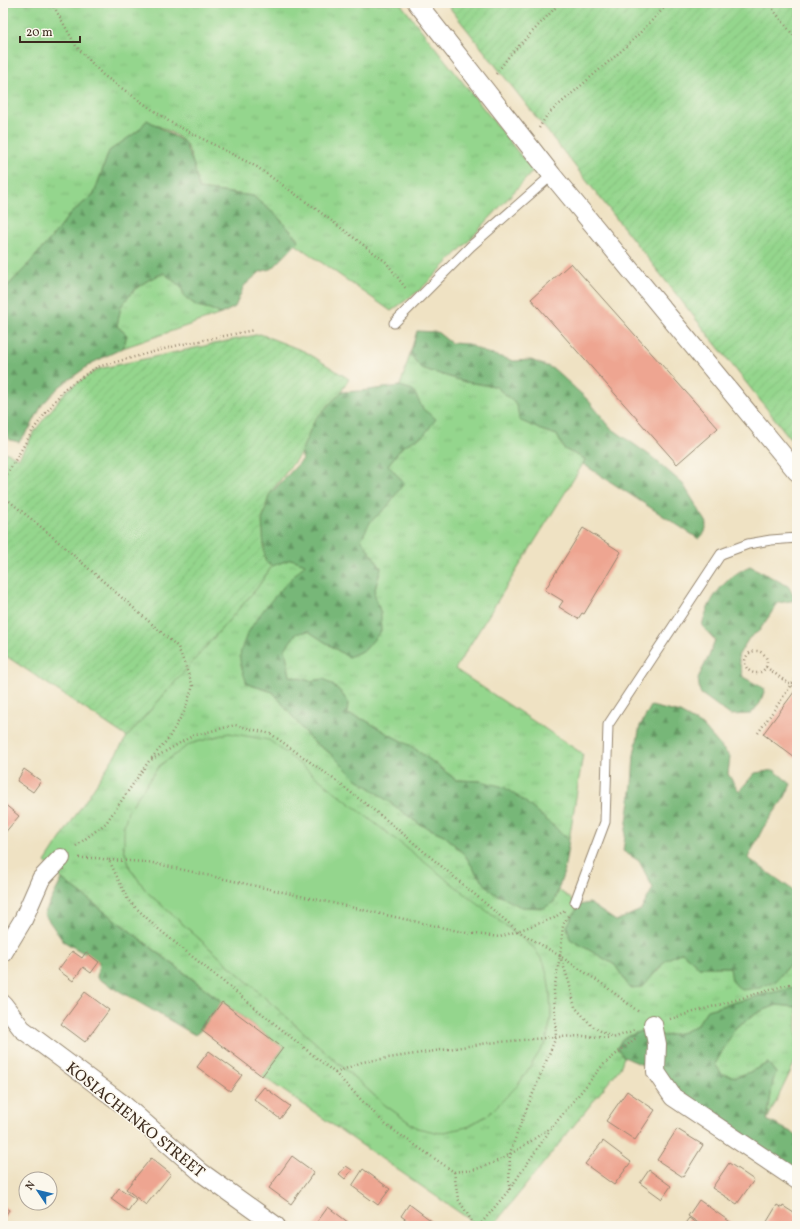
<svg xmlns="http://www.w3.org/2000/svg" width="800" height="1229" font-family="Vollkorn,serif">
	<defs>
		<pattern id="grass-tufts" width="24" height="20" patternUnits="userSpaceOnUse"><rect width="24" height="20" fill="#94d68d"/><path d="M3 7l-1-3M5 7V3M7 7l1-3M15 17l-1-3M17 17v-4M19 17l1-3" fill="none" stroke="#80b879"/></pattern>
		<pattern id="forest-firs" width="22" height="20" patternUnits="userSpaceOnUse"><rect width="22" height="20" fill="#77b778"/><path d="M5 1l3.5 6h-7zM16 11l3.5 6h-7z" fill="#639562"/></pattern>
		<pattern id="garden-furrows" width="10" height="10" patternUnits="userSpaceOnUse"><rect width="10" height="10" fill="#94d68d"/><path d="M-1 1l2-2M0 10L10 0M9 11l2-2" fill="none" stroke="#80b879"/></pattern>
	</defs>
	<rect width="100%" height="100%" fill="#fbf7ec"/>
	<filter id="ink" filterUnits="userSpaceOnUse"><feTurbulence type="fractalNoise" baseFrequency=".025" numOctaves="2"/><feDisplacementMap in="SourceGraphic" scale="8" xChannelSelector="R" yChannelSelector="G"/><feConvolveMatrix kernelMatrix="1 2 1 2 8 2 1 2 1" color-interpolation-filters="sRGB"/></filter>
	<filter id="wash" filterUnits="userSpaceOnUse"><feTurbulence type="fractalNoise" baseFrequency=".012" numOctaves="4" result="noise"/><feDisplacementMap in="SourceGraphic" scale="16" xChannelSelector="R" yChannelSelector="G"/><feGaussianBlur stdDeviation="0.9" result="paint"/><feColorMatrix in="noise" values="0 0 0 0 0 0 0 0 0 0 0 0 0 0 0 0 0 1.4 0 .05"/><feComposite in="paint" operator="in"/></filter>
	<g filter="url(#wash)">
		<rect width="100%" height="100%" fill="#efe2c3"/>
		<g fill="url(#grass-tufts)" stroke="#688056" fill-rule="evenodd">
			<path d="M3,3H400L533,171L466,244L420,290L391,311L295,244L299,240L277,216L253,196L199,189C196,177 192,150 183,141C174,132 159,127 147,120L138,131L109,151L94,194L70,214L51,238L26,267L3,291Z"/>
			<polygon points="164,273 181,287 185,297 197,306 210,309 221,314 123,348 127,335 117,326 121,306 135,289 150,279"/>
			<polygon points="410,354 421,368 465,382 495,386 517,405 541,430 557,435 564,449 585,459 583,464 455,669 583,754 569,840 557,829 524,801 481,781 456,780 433,762 411,746 388,734 365,720 347,714 348,702 339,690 324,679 310,681 290,676 285,649 296,634 308,631 348,657 381,614 374,593 381,568 361,539 371,520 387,507 388,465 403,446 424,435 423,409 413,390 400,386"/>
			<path d="M291,559L306,564L267,606L246,636L247,684L273,692L312,741L330,753L354,777L373,790L419,824L444,835L465,855L478,876L554,902L559,890L579,905L567,926L570,938L615,965L630,988L658,971L666,959L682,952L699,967H731L776,981L787,967L797,962V988L766,994L707,1010L697,1025L684,1032L665,1036L641,1031L622,1039L617,1048L624,1057L620,1068L493,1226H479L262,1076L283,1048L62,879L45,862L127,737L257,588L272,566ZM159,766L544,963L550,993L551,1018L546,1042L518,1085L488,1114L467,1127L417,1128L385,1105L147,892L130,868L124,848L128,811Z"/>
			<polygon points="777,1005 797,1007 797,1058 767,1120 773,1081 776,1073 768,1063 750,1072 736,1077 722,1074 715,1064 736,1027 759,1012"/>
		</g>
		<g fill="url(#forest-firs)" stroke="#59704b">
			<polygon points="147,120 184,142 194,166 199,189 253,196 277,216 299,241 273,268 260,272 244,286 235,307 221,314 210,309 197,306 185,297 181,287 164,273 150,279 135,289 121,306 117,326 127,335 123,348 92,363 59,387 42,405 30,428 19,442 10,440 3,431 3,291 26,267 51,238 70,214 94,194 109,151 138,131"/>
			<polygon points="417,331 437,332 451,343 468,344 484,352 514,361 531,360 554,369 588,400 611,428 652,457 683,484 707,523 705,532 699,539 583,464 585,459 564,449 557,435 541,430 519,420 517,405 495,386 465,382 421,368 410,354"/>
			<path d="M400,386L413,390L423,409L436,419L424,435L403,446L388,465L404,483L387,507L371,521L361,539L381,568L374,593L381,614V631L365,650L348,657L308,631L296,634L285,649L290,676L310,681L324,679L339,690L348,702L347,714L365,720L388,734L411,746L433,762L456,780L481,781L504,787L524,801L557,829L569,840L564,872L554,902L544,908L521,907L492,892L478,876L465,855L444,835L419,824L373,790L354,777L330,753L312,741L273,692L247,684C245,677 239,664 240,657C243,625 284,587 305,564L291,559L272,566L265,561L262,521L269,495L303,459L300,454L315,419L341,392L360,391Z"/>
			<path d="M750,566L788,586L797,600L778,603L759,631L749,638L738,656L743,677L765,689L760,703L751,714L730,715L700,693L698,678L709,656L715,640L702,626C708,599 725,577 750,566Z"/>
			<polygon points="651,706 680,713 703,726 730,757 728,774 739,791 755,773 774,770 791,784 785,797 763,828 748,858 797,893 797,962 787,967 776,981 759,988 742,990 732,982 730,967 699,967 682,952 666,960 643,987 630,988 615,965 570,939 567,926 579,905 589,903 616,921 641,910 653,888 639,861 623,851 632,785 634,755 640,726"/>
			<polygon points="62,879 222,1002 201,1030 195,1035 97,978 99,962 63,941 44,914"/>
			<polygon points="793,988 797,988 797,1007 777,1005 759,1012 736,1027 715,1064 722,1074 736,1077 750,1072 768,1063 776,1073 773,1081 767,1120 797,1135 797,1177 675,1095 659,1072 624,1057 617,1048 622,1039 641,1031 665,1036 684,1032 697,1025 707,1010 766,994"/>
		</g>
		<polygon fill="#94d68d" stroke="#688056" points="229,733 269,740 534,948 544,963 548,979 550,993 551,1018 546,1042 518,1085 488,1115 467,1127 440,1133 417,1128 385,1105 147,892 130,868 124,848 124,826 128,811 159,766 190,744"/>
		<g fill="url(#garden-furrows)" stroke="#688056">
			<polygon points="446,3 797,3 797,447"/>
			<polygon points="260,334 306,352 349,379 341,392 315,419 300,454 269,495 262,521 265,561 272,566 257,588 127,737 3,654 3,451 19,458 34,432 66,391 98,369"/>
		</g>
		<g id="blocks">
			<g fill="#eea591">
				<polygon points="571,263 718,428 677,464 531,299"/>
				<polygon points="583,528 621,552 584,614 582,613 578,619 559,607 563,601 545,590"/>
				<polygon points="797,688 797,755 795,758 763,734"/>
				<polygon points="24,769 41,781 33,792 17,781"/>
				<polygon points="3,803 19,816 3,835"/>
				<polygon points="72,951 82,958 86,952 99,962 91,973 83,967 73,981 58,970"/>
				<polygon points="85,992 109,1010 85,1042 61,1024"/>
				<polygon points="222,1002 283,1048 262,1076 201,1030"/>
				<polygon points="209,1051 242,1075 230,1091 197,1067"/>
				<polygon points="264,1087 290,1106 280,1119 254,1099"/>
				<polygon points="627,1091 655,1110 635,1140 606,1121"/>
				<polygon points="677,1129 703,1145 683,1177 657,1160"/>
				<polygon points="603,1141 631,1162 614,1185 585,1164"/>
				<polygon points="292,1156 314,1172 291,1204 269,1188"/>
				<polygon points="151,1158 171,1174 146,1205 126,1189"/>
				<polygon points="729,1163 754,1180 737,1204 712,1188"/>
				<polygon points="346,1166 352,1170 345,1179 339,1174"/>
				<polygon points="363,1169 390,1189 378,1205 352,1186"/>
				<polygon points="649,1170 671,1186 662,1199 640,1183"/>
				<polygon points="119,1188 136,1199 128,1211 111,1199"/>
				<polygon points="699,1200 736,1226 703,1226 688,1216"/>
				<polygon points="409,1204 433,1222 430,1226 415,1226 401,1216"/>
				<polygon points="777,1205 782,1208 783,1206 797,1215 797,1226 767,1226 765,1225"/>
				<polygon points="3,1206 9,1210 3,1219"/>
				<polygon points="328,1207 353,1226 316,1226 315,1225"/>
				<polygon points="689,1218 700,1226 683,1226"/>
			</g>
		</g>
	</g>
	<g filter="url(#ink)">
		<use href="#blocks" fill-opacity="0" stroke="#958670" stroke-width="1"/>
		<g fill="none" stroke-linecap="round" stroke-linejoin="round">
			<defs>
				<g id="service">
					<polyline points="394,323 471,246 552,175"/>
					<polyline points="575,902 605,822 608,725 721,554 748,544 771,540 797,538"/>
				</g>
				<g id="minor">
					<polyline points="417,3 552,175 797,472"/>
					<polyline points="3,953 23,920 41,879 61,858"/>
					<polyline points="3,1004 22,1029 124,1105 202,1173 276,1226"/>
					<polyline points="653,1024 657,1044 656,1072 673,1097 797,1180"/>
				</g>
			</defs>
			<use href="#service" stroke="#958670" stroke-width="11"/>
			<use href="#minor" stroke="#958670" stroke-width="20"/>
			<g stroke="#958670" stroke-width="2.5" stroke-dasharray="1 3" stroke-linecap="butt">
				<polyline points="52,3 76,46 103,75 170,122 257,167 312,206 386,262 407,290"/>
				<polyline points="768,3 797,40"/>
				<polyline points="496,74 510,55 560,3"/>
				<polyline points="539,128 547,115 628,45 669,3"/>
				<polyline points="3,481 33,430 64,389 97,367 179,345 254,330"/>
				<polyline points="3,496 46,531 178,647 193,686 184,712 168,739 150,760"/>
				<circle cx="756" cy="662" r="11"/>
				<polyline points="766,667 796,689"/>
				<polyline points="758,733 797,677"/>
				<polyline points="76,846 106,823 149,761 192,736 235,725 271,734 327,774 389,822 518,931 560,956 601,983 639,1012"/>
				<polyline points="79,858 97,858 109,860 128,900 156,927 335,1073 386,1125 454,1172 458,1199 475,1226"/>
				<polyline points="109,860 148,862 467,933 500,937 554,918 565,910"/>
				<polyline points="560,956 569,982 575,1007 592,1026 613,1038 635,1030"/>
				<polyline points="670,1019 797,982"/>
				<polyline points="335,1073 362,1062 488,1043 556,1037 583,1036 611,1038"/>
				<path d="M454,1172C460,1171 466,1171 472,1170C501,1163 527,1144 551,1127"/>
				<polyline points="509,1190 510,1153 521,1123 556,1037 554,990 560,956 563,925 569,914"/>
				<polyline points="479,1226 509,1190 553,1126 603,1065 637,1037"/>
			</g>
			<use href="#service" stroke="#fff" stroke-width="9"/>
			<use href="#minor" stroke="#fff" stroke-width="18"/>
		</g>
	</g>
	<g text-anchor="middle" stroke-width="3" stroke-linejoin="round" paint-order="stroke">
		<g font-size="16" fill="#3b2a1e" stroke="#fbf7ec">
			<text transform="translate(136 1119) rotate(39)" y="6">KOSIACHENKO STREET</text>
		</g>
	</g>
	<rect width="800" height="1229" fill="none" stroke="#fbf7ec" stroke-width="16"/>
	<g transform="translate(38 1191) rotate(305)"><circle r="19" fill="#fbf7ec" stroke="#aea59a"/>
	<path d="M0-3L7 15L0 10L-7 15Z" fill="#1f6fb2"/>
	<text y="-6" font-size="11" font-weight="bold" text-anchor="middle" fill="#3b2a1e">N</text>
	</g>
	<path d="M20 36v6h60v-6" fill="none" stroke="#3b2a1e" stroke-width="2"/>
	<text x="26" y="36" font-size="12" fill="#3b2a1e" stroke="#fbf7ec" stroke-width="3" paint-order="stroke">20 m</text>
</svg>
